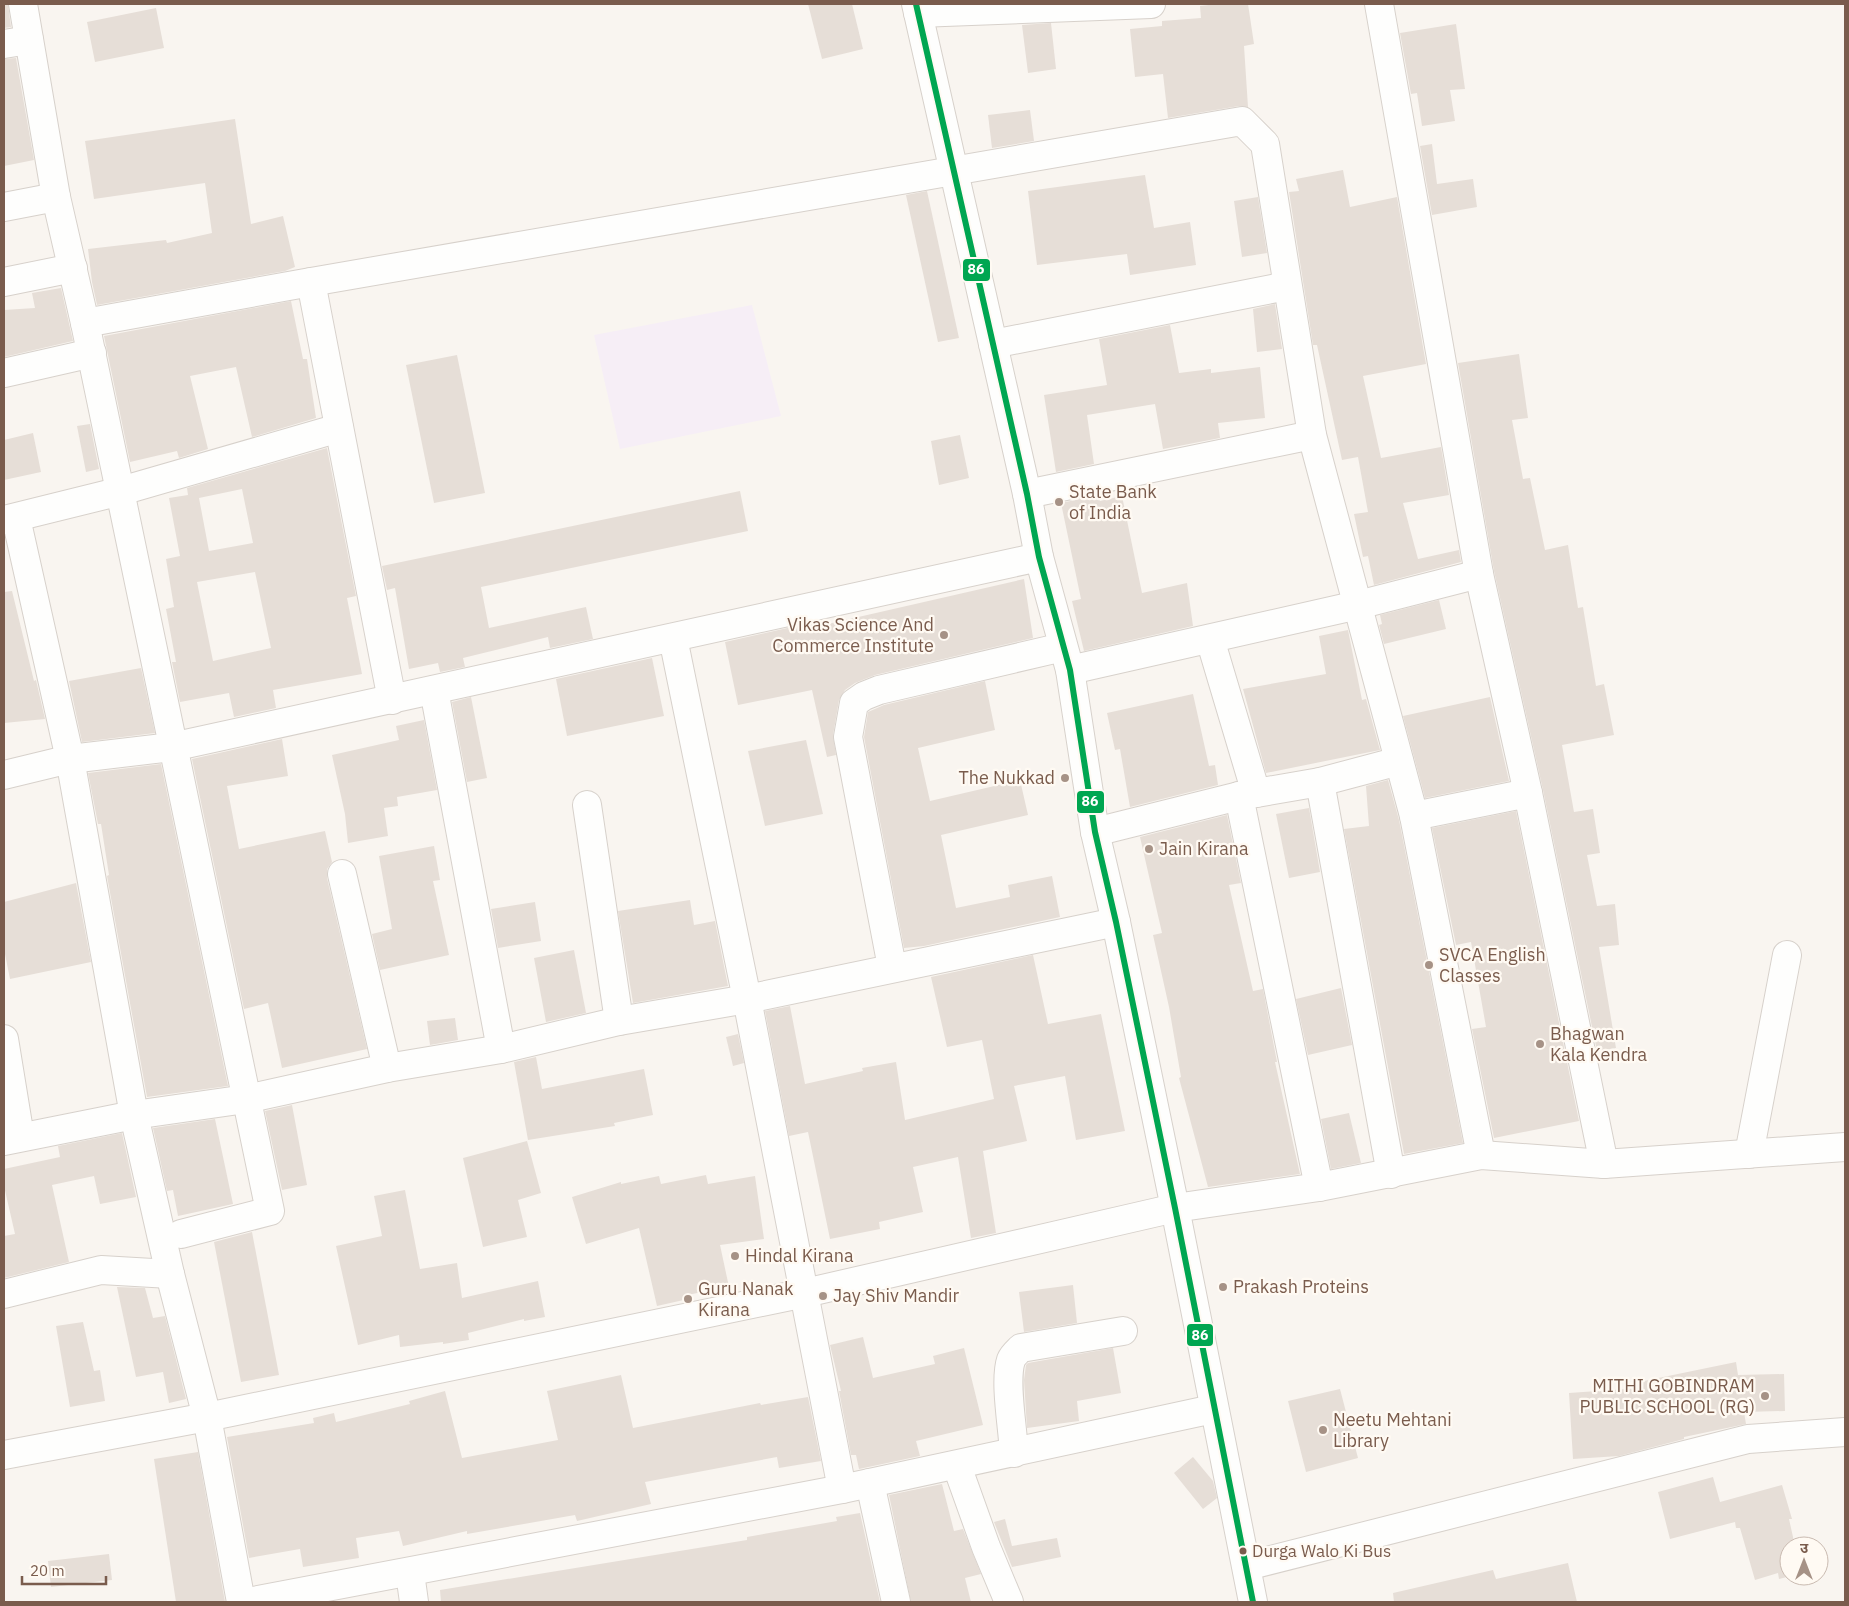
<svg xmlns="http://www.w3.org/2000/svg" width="1849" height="1606" font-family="'IBM Plex Sans','Noto Sans Devanagari',sans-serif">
	<rect width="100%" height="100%" fill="#f9f5f0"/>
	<polygon fill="#f6eef6" points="752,305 781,416 620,449 594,335"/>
	<g fill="#e6ded7" fill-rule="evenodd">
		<polygon points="4,4 8,4 11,27 4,28"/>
		<polygon points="808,4 852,4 863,49 822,59"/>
		<polygon points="1217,4 1248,4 1254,44 1244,46 1248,107 1239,106 1168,118 1163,74 1135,77 1130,29 1162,26 1162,21 1201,18 1200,6"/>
		<polygon points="156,8 164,48 95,62 87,22"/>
		<polygon points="1051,23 1056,69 1028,73 1022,25"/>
		<polygon points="1456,24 1465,89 1450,90 1455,121 1422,126 1417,93 1411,94 1400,33"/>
		<polygon points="16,58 34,160 4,166 4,59"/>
		<polygon points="1030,110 1034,141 992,148 988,115"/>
		<polygon points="235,119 251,224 283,216 295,267 285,271 97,305 92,282 88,249 166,240 167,243 212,233 205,183 94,199 85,141"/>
		<polygon points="1432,144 1437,184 1473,179 1477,207 1432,215 1420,146"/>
		<polygon points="1343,170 1350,207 1397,197 1426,364 1363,376 1381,458 1441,447 1449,495 1403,503 1418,559 1459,550 1461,562 1374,585 1368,556 1363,557 1354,514 1368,512 1358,457 1342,460 1317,345 1313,345 1289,192 1299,191 1296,179"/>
		<polygon points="1145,175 1154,228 1190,222 1196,265 1130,275 1127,254 1037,265 1028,191"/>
		<polygon points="927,191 959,338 938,342 906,195"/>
		<polygon points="1258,197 1267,253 1242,257 1234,201"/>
		<polygon points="61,288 73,341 4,357 4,310 35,308 32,293"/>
		<polygon points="291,301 303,359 307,359 316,418 252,437 236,367 190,376 208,449 179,458 177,451 130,462 104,336"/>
		<polygon points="1275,304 1282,349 1257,352 1253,309"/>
		<polygon points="1170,325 1179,373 1211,369 1211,373 1260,367 1265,418 1218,423 1220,438 1163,449 1155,404 1087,415 1094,464 1056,472 1044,395 1107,385 1099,339"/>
		<polygon points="1519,354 1528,418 1512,420 1523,479 1530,478 1545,550 1568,545 1578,608 1583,607 1596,686 1604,684 1614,735 1562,745 1574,812 1593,809 1600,853 1587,855 1597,906 1615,904 1619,945 1599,947 1616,1048 1597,1051 1543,790 1494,571 1458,363"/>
		<polygon points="457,355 485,493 434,503 406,365"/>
		<polygon points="90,424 99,469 86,472 77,426"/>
		<polygon points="33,433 41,472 4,480 4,440"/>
		<polygon points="960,435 969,478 939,485 931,441"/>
		<path d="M327,448L356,596L347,598L362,674L273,690L276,708L234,717L229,693L180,702L172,662H176L166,609L174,607L166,559L180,556L169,498L188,495L187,488ZM242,489L253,543L209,551L199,498ZM255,572L271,648L213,661L197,582Z"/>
		<polygon points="740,491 748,531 481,587 489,628 586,607 593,639 550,648 548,637 463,658 465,667 440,672 438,663 409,669 395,588 387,590 382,566"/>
		<polygon points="1099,495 1100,501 1122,496 1142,593 1187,583 1193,626 1084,651 1072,601 1081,599 1061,503"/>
		<polygon points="1024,579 1033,638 875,675 855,683 845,690 839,700 833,735 836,755 827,757 812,690 738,705 725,642 818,621 819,626"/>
		<polygon points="12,591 34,681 36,680 45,719 4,723 4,592"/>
		<polygon points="1439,600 1446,629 1384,644 1379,625 1382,624 1380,615"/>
		<polygon points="1348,630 1362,700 1366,699 1380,750 1266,773 1243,689 1326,674 1319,636"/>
		<polygon points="652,658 664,716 567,736 556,679"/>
		<polygon points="141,668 155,733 82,742 69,681"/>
		<polygon points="985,681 995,730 918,748 930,801 1020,780 1028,815 941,835 956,908 1010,897 1008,885 1052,876 1060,917 924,946 904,948 864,737 868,712 884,705"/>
		<polygon points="1193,694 1209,766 1215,765 1218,785 1130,807 1120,749 1115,750 1107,713"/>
		<polygon points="471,697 487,778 467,782 452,702"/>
		<polygon points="1490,697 1509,781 1425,798 1403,716"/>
		<polygon points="424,720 437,790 397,797 398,806 384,808 388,836 348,843 345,814 332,755 399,740 396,726"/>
		<polygon points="282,739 288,776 227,786 239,849 325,831 332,862 327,869 327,878 367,1049 282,1068 268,1003 244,1009 192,759"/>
		<polygon points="806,740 823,814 765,826 748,751"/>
		<polygon points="161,764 228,1086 147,1097 107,876 109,875 101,824 98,824 88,773"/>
		<polygon points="1388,780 1399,820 1463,1143 1404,1154 1344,829 1369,826 1366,786"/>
		<polygon points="1309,808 1320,872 1289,878 1276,814"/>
		<polygon points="1516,811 1579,1121 1494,1138 1472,1029 1486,1027 1471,942 1456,945 1432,828"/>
		<polygon points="1227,815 1241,883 1229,885 1253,991 1263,989 1277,1062 1275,1062 1300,1174 1208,1187 1179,1078 1181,1077 1169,1007 1153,935 1162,933 1140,837"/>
		<polygon points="434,846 440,880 433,881 449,955 380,970 372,934 392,929 379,856"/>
		<polygon points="76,883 91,962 10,979 4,949 4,902"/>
		<polygon points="690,900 694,925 715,921 728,986 633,1003 618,911"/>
		<polygon points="535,902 541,941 498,948 491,909"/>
		<polygon points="574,950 586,1013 546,1022 534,958"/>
		<polygon points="1033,955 1048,1024 1101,1014 1125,1131 1076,1140 1065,1076 1014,1086 1027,1141 983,1151 996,1233 971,1238 958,1157 913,1167 923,1212 879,1222 880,1229 830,1239 808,1132 789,1136 765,1011 790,1006 805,1084 863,1071 862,1068 896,1062 905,1120 994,1099 982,1040 947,1047 931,977"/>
		<polygon points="1341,988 1352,1045 1308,1055 1296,999"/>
		<polygon points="455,1018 458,1040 430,1045 427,1021"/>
		<polygon points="738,1034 744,1063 733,1066 726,1037"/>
		<polygon points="536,1057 542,1089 644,1069 653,1115 614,1123 615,1126 528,1140 514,1062"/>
		<polygon points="292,1105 307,1185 282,1190 265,1111"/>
		<polygon points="1349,1113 1361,1163 1331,1169 1321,1119"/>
		<polygon points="215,1119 233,1204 178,1216 173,1190 167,1191 153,1128"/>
		<polygon points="122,1133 136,1197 100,1204 94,1176 52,1185 69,1262 4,1278 4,1236 15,1234 4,1186 4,1169 60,1157 58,1146"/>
		<polygon points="527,1141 541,1193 518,1200 527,1237 483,1247 463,1158"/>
		<polygon points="706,1175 708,1184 755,1176 764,1239 720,1245 729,1287 687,1295 688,1299 657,1306 639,1228 586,1244 572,1197 621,1182 621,1184 659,1176 661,1184"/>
		<polygon points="405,1190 420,1269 457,1263 462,1298 538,1281 545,1317 524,1321 524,1319 468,1333 469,1340 443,1344 443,1342 400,1347 399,1335 358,1345 336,1246 382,1236 374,1196"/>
		<polygon points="252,1232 279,1375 241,1382 214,1242"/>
		<polygon points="1073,1285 1077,1323 1024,1332 1019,1292"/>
		<polygon points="117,1287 145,1288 153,1318 165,1316 186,1399 169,1403 163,1372 136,1377"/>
		<polygon points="83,1322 94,1371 100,1370 105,1401 70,1407 56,1326"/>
		<polygon points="863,1337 873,1378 935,1364 933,1356 964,1348 983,1425 916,1441 920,1456 859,1469 856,1455 851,1455 839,1391 841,1391 830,1345"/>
		<polygon points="1113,1348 1121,1393 1077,1401 1079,1421 1027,1428 1024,1380 1026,1365 1028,1363"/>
		<polygon points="1736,1362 1738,1375 1784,1374 1785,1411 1744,1412 1746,1424 1684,1437 1684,1439 1619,1456 1573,1459 1569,1393 1640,1388 1639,1382"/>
		<polygon points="621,1375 633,1428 760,1403 761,1405 808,1397 821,1461 779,1468 777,1457 645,1482 651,1504 577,1521 575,1515 467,1534 467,1531 403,1546 399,1531 356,1538 359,1558 303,1567 300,1549 249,1558 227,1437 314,1423 313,1418 334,1413 336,1422 410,1404 409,1401 445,1391 462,1458 558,1440 547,1391"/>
		<polygon points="1340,1389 1358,1458 1306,1472 1288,1401"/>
		<polygon points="198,1452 225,1602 176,1602 154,1459"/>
		<polygon points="1193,1457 1213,1481 1217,1498 1203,1509 1174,1473"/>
		<polygon points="1713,1477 1720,1502 1782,1485 1792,1519 1789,1519 1795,1546 1789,1546 1789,1576 1791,1576 1779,1579 1778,1573 1755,1580 1740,1528 1736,1528 1735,1522 1670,1539 1658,1492"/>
		<polygon points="942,1484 954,1531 963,1529 981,1574 965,1578 971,1602 911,1602 889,1495"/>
		<polygon points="860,1513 880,1602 441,1602 440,1590 747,1540 747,1537 837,1521 836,1517"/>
		<polygon points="1005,1519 1012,1546 1057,1538 1061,1557 1012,1567 994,1522"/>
		<polygon points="109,1554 112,1580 51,1587 48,1561"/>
		<polygon points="1568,1563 1577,1602 1394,1602 1393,1593 1493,1570 1496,1579"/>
	</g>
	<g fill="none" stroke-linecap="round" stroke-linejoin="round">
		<defs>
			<g id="minor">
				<polyline points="23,4 56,197 85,323 270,1211 181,1234"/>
				<polyline points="916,4 1027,494 1039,557 1070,670 1095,832 1116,922 1175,1208 1253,1602"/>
				<polyline points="1379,4 1479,574 1528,793 1604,1164"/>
				<polyline points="918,13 1151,4"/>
				<polyline points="4,44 29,40"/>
				<polyline points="4,207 56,197"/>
				<polyline points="4,282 73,268"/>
				<polyline points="311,282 1242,121 1265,144 1312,435 1414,816 1481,1155"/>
				<polyline points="85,323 311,282 392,700"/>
				<polyline points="993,344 1287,286"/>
				<polyline points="4,373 92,353"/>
				<polyline points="1027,494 1312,435"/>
				<polyline points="16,518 70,759 134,1115 170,1274 207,1417 241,1602"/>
				<polyline points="4,520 121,491 339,428"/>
				<polyline points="673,638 747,999 842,1489"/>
				<polyline points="1210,639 1256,793"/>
				<polyline points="1070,670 1358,605 1479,574"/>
				<polyline points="434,690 501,1049"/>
				<polyline points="4,775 70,759 172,747 1039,557"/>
				<polyline points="1320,782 1391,1174"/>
				<polyline points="1239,796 1319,1187"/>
				<polyline points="587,805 619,1021"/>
				<polyline points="1414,816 1528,793"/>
				<polyline points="1095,832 1239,796 1320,782 1399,761"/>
				<polyline points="342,874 387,1068"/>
				<polyline points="892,967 848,737 854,703 864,696 879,690 1063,647"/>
				<polyline points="4,1039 20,1137"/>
				<polyline points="4,1141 134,1115 246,1099 387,1068 501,1049 619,1021 747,999 1116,922"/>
				<polyline points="1749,1154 1787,955"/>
				<polyline points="4,1294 101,1270 170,1274"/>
				<path d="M1014,1453C1013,1429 1004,1381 1011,1360C1013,1355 1017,1352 1021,1348L1123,1331"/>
				<polyline points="4,1455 207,1417 805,1293 1175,1208 1319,1187 1481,1155 1604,1164 1845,1147"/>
				<polyline points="957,1466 986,1547 1009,1602"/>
				<polyline points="870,1483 896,1602"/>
				<polyline points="1247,1566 1748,1439 1845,1432"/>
				<polyline points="410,1573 414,1602"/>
				<polyline points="248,1602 842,1489 1213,1409"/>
			</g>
		</defs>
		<use href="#minor" stroke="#d7d1cb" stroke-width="30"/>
		<use href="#minor" stroke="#fefefd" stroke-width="28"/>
		<defs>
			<polyline id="bus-1" points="916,4 1027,494 1039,557 1070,670 1095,832 1116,922 1175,1208 1253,1602"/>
		</defs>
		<use href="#bus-1" stroke="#fffaf3" stroke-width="10"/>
		<use href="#bus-1" stroke="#00a651" stroke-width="6"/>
	</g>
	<g fill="#a69286" stroke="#fffaf3" stroke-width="2">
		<circle cx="1059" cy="502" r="5"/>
		<circle cx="944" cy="635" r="5"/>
		<circle cx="1065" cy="778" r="5"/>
		<circle cx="1149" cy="849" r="5"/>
		<circle cx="1429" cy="965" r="5"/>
		<circle cx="1540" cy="1044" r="5"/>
		<circle cx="735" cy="1256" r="5"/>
		<circle cx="1223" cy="1287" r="5"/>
		<circle cx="823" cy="1296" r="5"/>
		<circle cx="688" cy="1299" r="5"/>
		<circle cx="1765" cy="1396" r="5"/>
		<circle cx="1323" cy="1430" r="5"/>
	</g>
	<circle fill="#7a5c4d" stroke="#fffaf3" stroke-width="2" cx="1243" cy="1551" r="4.5"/>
	<g text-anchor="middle" stroke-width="4.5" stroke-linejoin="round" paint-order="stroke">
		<g font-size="17" fill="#7a5c4d" stroke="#fffaf3" text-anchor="start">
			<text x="1252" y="1557">Durga Walo Ki Bus</text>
		</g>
		<g font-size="18" fill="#7a5c4d" stroke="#fffaf3" text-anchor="start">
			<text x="1069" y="498">State Bank<tspan x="1069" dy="21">of India</tspan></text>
			<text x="934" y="631" text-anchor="end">Vikas Science And<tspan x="934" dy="21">Commerce Institute</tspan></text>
			<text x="1055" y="784" text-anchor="end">The Nukkad</text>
			<text x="1159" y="855">Jain Kirana</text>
			<text x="1439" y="961">SVCA English<tspan x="1439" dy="21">Classes</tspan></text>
			<text x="1550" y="1040">Bhagwan<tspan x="1550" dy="21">Kala Kendra</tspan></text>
			<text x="745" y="1262">Hindal Kirana</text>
			<text x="1233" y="1293">Prakash Proteins</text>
			<text x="698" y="1295">Guru Nanak<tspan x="698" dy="21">Kirana</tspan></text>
			<text x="833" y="1302">Jay Shiv Mandir</text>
			<text x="1755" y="1392" text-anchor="end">MITHI GOBINDRAM<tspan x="1755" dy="21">PUBLIC SCHOOL (RG)</tspan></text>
			<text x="1333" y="1426">Neetu Mehtani<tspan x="1333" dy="21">Library</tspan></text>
		</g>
	</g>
	<g stroke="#fffaf3" stroke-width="2">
		<rect x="962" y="258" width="29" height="24" rx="5" fill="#00a651"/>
		<rect x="1076" y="790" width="29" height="24" rx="5" fill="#00a651"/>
		<rect x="1186" y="1323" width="28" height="24" rx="5" fill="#00a651"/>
	</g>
	<g font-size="14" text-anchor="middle" font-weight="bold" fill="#fff">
		<text x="976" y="274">86</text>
		<text x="1090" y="806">86</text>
		<text x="1200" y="1340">86</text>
	</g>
	<rect width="1849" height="1606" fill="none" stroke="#7a5c4d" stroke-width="10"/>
	<g transform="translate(1804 1561)"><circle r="24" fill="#fffaf3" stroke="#cabbb1"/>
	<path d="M0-4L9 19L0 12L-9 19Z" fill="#a69286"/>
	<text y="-8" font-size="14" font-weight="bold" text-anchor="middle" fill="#7a5c4d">उ</text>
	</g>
	<path d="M22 1576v8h84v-8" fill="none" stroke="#7a5c4d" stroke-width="2.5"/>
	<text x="30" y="1576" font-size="15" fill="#7a5c4d" stroke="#fffaf3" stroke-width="4" paint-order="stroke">20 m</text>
</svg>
